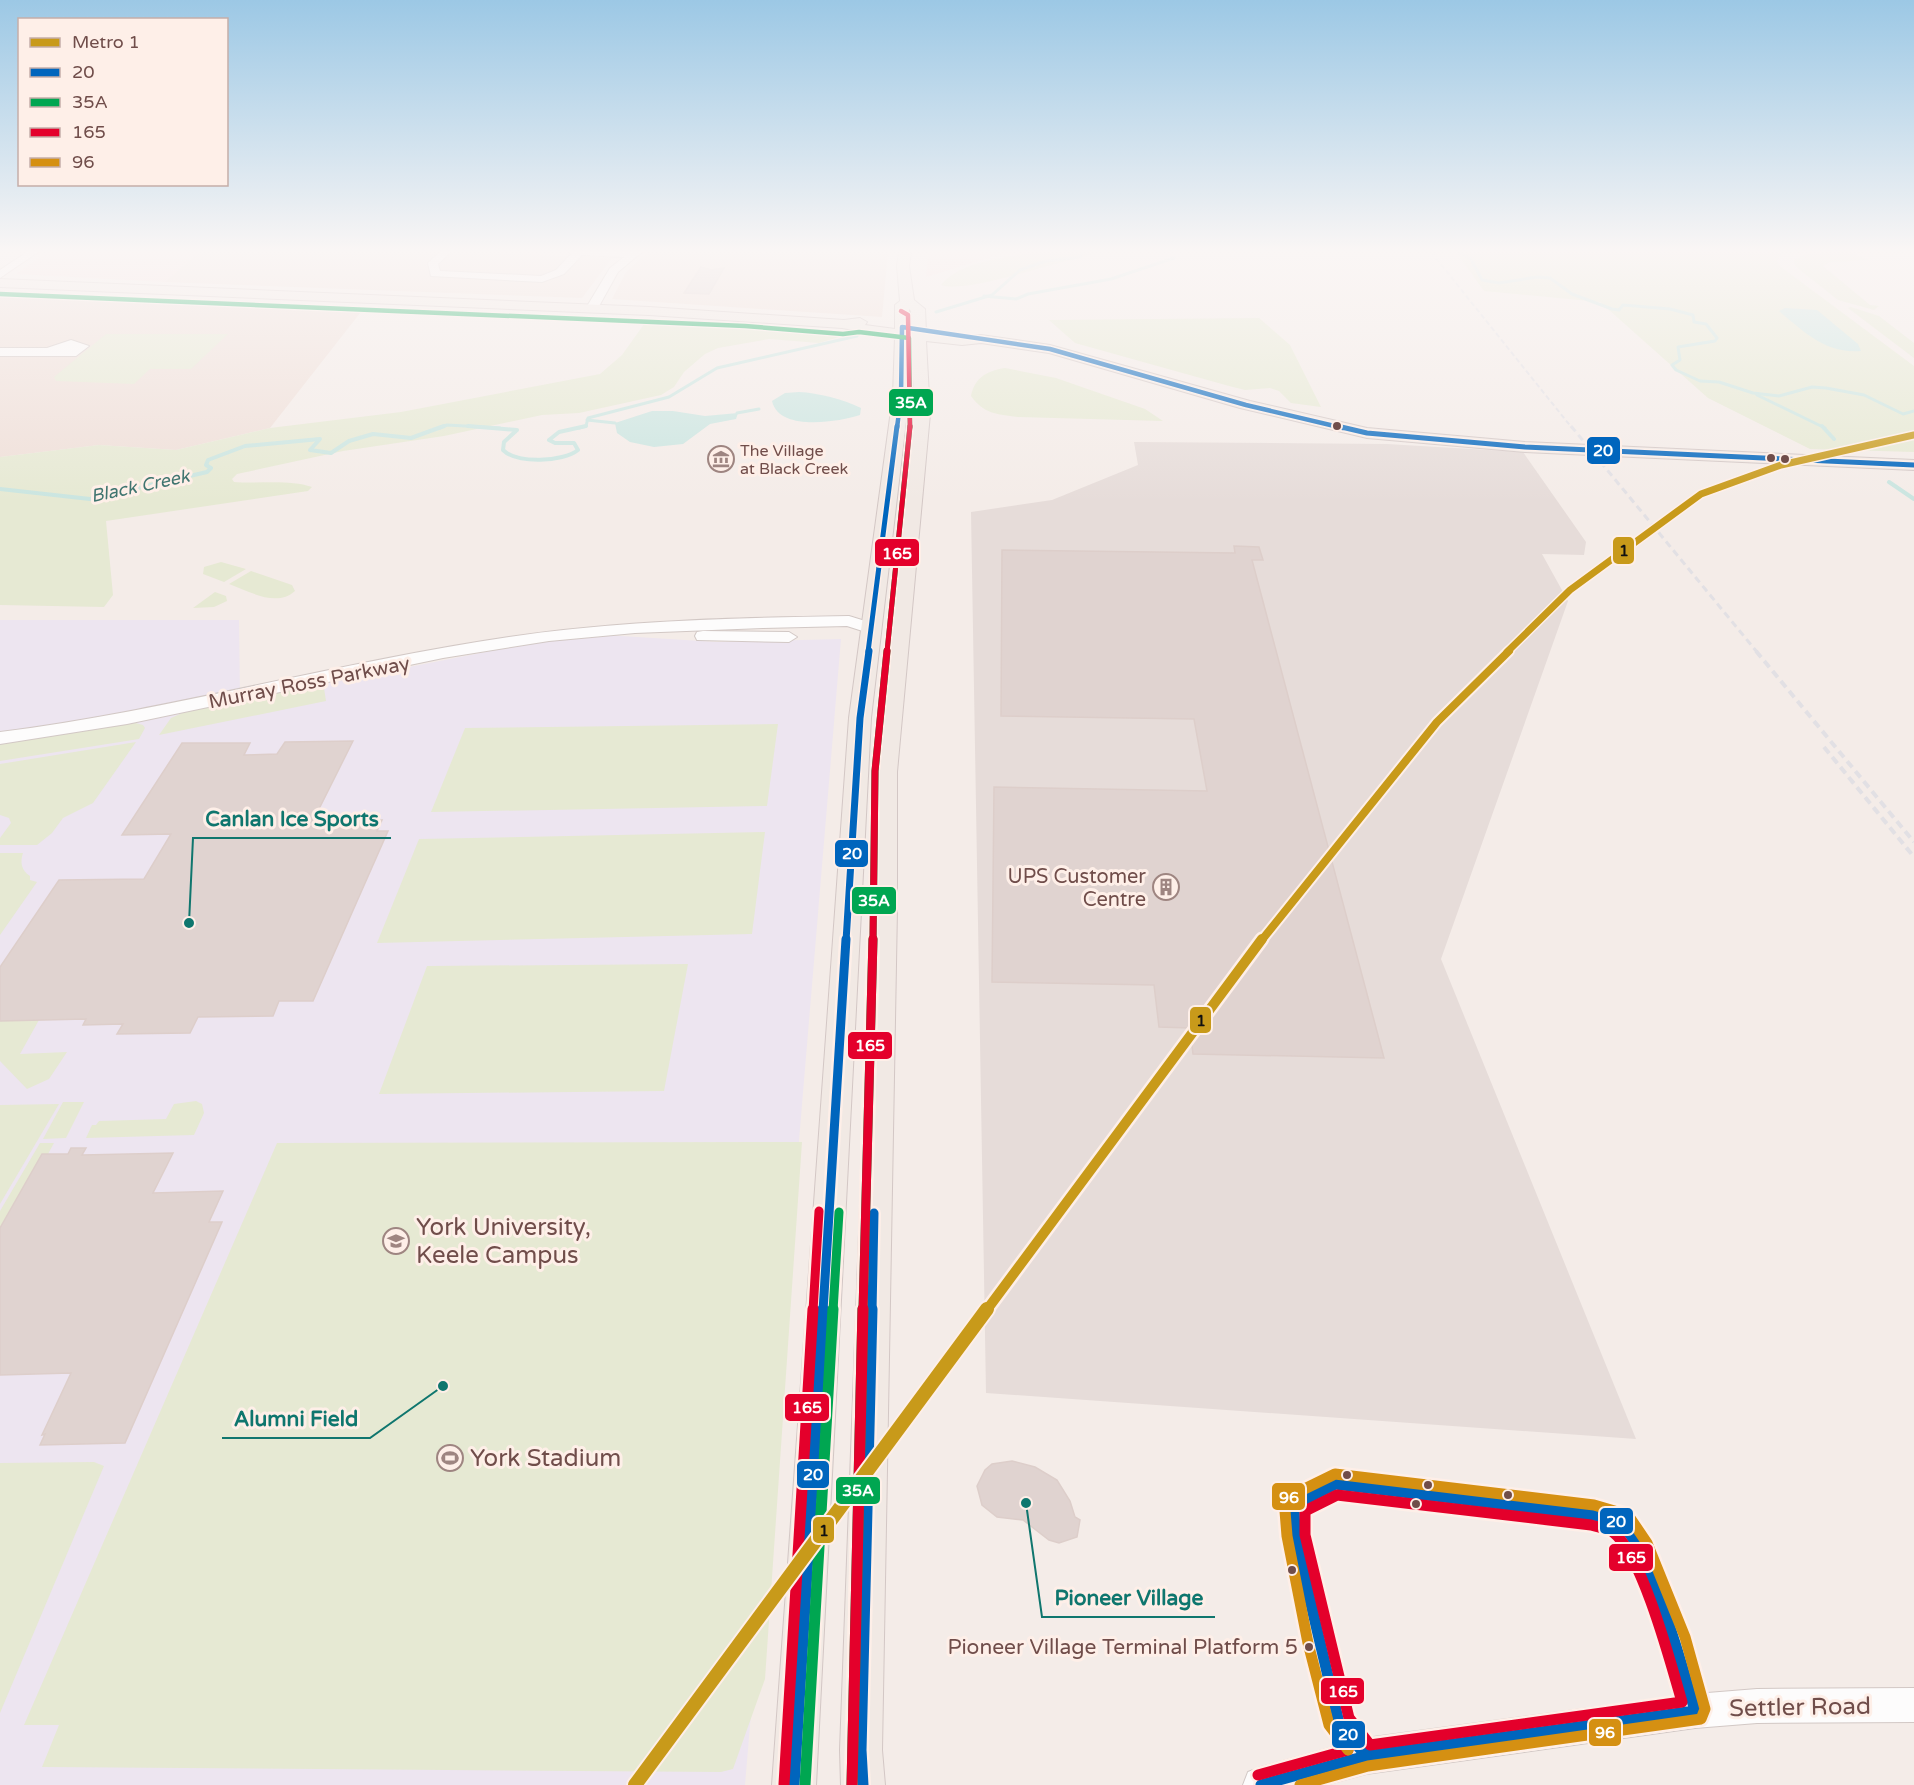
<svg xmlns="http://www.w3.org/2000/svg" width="1914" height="1785" font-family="'Varela Round',sans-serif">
	<rect width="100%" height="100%" fill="#f4ece8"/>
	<g fill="#efdfd8">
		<polygon points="199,252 473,252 612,258 582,298 165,282"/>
		<polygon points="653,252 888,252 882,317 612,299 626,272 642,257"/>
		<polygon points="0,292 364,308 270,428 176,450 99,445 0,457"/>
	</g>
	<g fill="#f7e0de">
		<polygon points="47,252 199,252 165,282 16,274"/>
		<polygon points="928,252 1009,252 926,277"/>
	</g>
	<polygon fill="#e6dcd9" points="1134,442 1387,444 1523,452 1586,542 1584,555 1542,554 1568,601 1441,959 1636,1439 986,1393 971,512 1052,500 1138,465"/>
	<polygon fill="#ede5f0" points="0,620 239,620 240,700 547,640 605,635 717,642 841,639 745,1785 0,1785"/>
	<g fill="#e6e9d3">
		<path d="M1037,252H1103C1069,257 966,295 941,285C961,260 1007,258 1037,252Z"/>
		<polygon points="1456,252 1787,252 1780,255 1777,261 1781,267 1914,366 1914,452 1810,449 1708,398 1600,302 1484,291"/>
		<polygon points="1835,252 1849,252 1869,260 1830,262 1823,266 1870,305 1879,306 1874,310 1838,300 1795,266 1794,260 1804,255"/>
		<polygon points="1851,307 1879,316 1914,343 1914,358 1848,308"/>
		<polygon points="1259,318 1290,345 1321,407 1291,403 1279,391 1270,388 1245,390 1229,386 1075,343 1049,320"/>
		<path d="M647,320L783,328L839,337L819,343L769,339L718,348L705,354L684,372L674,387L661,395L579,413L542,415L444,436L343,451L237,474L232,479L234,482C259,484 289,479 312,487L308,491L106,521L113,595L104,607L0,605V457L99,445L176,450L270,428L401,412L600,374L622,355Z"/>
		<polygon points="106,334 228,334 191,369 150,369 134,384 56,381 54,377"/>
		<path d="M1005,368L1056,378L1145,409L1163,421L1018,417C996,414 984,414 971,396C975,377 987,371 1005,368Z"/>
		<polygon points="221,562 246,569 224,582 203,574 204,567"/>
		<path d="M251,571L292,585L295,591C276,608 249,591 229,584Z"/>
		<polygon points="215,592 226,596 227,601 214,607 193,608"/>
		<polygon points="311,685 312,690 324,688 326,701 159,735 171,718 182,713"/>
		<polygon points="132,722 143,725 145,728 139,739 0,761 0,743"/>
		<polygon points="778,724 767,806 431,812 465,728"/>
		<polygon points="136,742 93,803 63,818 52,833 37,845 0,845 0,838 11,823 9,818 0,815 0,764"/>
		<polygon points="765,832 752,934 377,943 419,839"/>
		<path d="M0,853H23C20,862 21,870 30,876V880L37,882L0,935Z"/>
		<polygon points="688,964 664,1091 379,1094 427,966"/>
		<polygon points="39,1020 20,1054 67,1052 49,1079 27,1089 0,1061 0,1021"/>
		<polygon points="196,1101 202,1104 204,1113 194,1135 86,1138 92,1125 96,1125 99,1121 166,1119 174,1104"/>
		<polygon points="63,1102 84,1102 66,1138 43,1139"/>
		<polygon points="59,1104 0,1204 0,1105"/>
		<polygon points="802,1142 765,1679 733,1769 721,1772 42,1767 59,1725 24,1725 277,1143"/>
		<polygon points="40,1143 54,1143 48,1154 42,1154 0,1230 0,1211"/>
		<polygon points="94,1462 104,1466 0,1713 0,1463"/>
	</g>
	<g fill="#cae5e0">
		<path d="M1785,308L1817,310L1858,344L1861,351C1826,354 1804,332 1779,311Z"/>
		<path d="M799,392C819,393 842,399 861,408L860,415C838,422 779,432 772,401L785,393Z"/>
		<polygon points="652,411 673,411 705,416 738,413 736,419 710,424 683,444 654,447 630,442 617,433 615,423"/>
	</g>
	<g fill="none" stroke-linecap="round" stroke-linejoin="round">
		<g stroke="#cae5e0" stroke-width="3">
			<polyline points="1459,252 1471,259 1482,280 1499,283 1537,277 1550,278 1572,294 1612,309 1619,310 1623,305 1670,309 1693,315 1694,322 1706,324 1717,338 1715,341 1678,347 1680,360 1672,365 1676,370 1700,381 1719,382 1753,393 1779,396 1812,387 1826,388 1864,395 1903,414 1914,411"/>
			<polyline points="984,296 1016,299 1028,294 1111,279 1174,258"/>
			<polyline points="936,312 992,295 1020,270 1046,261 1080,257 1083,252"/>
			<polyline points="1757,395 1825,428"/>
			<polyline points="737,413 759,409"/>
			<polyline points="587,420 615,423"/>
			<polyline points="440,428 447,425 500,428"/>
			<polyline points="579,428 586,426 588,418 669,397 717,368 857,336"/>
		</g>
		<g stroke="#cae5e0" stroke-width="4">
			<path d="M468,426L517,430L504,442L503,450C517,464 563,462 578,450L574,443H555L549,440L559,432L586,426"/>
			<polyline points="1822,426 1834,439"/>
			<polyline points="1889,482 1914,499"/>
			<polyline points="0,489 90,499 207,472 211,468 206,465 208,460 245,446 320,439 310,450 331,453 349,441 373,434 411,438 444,426"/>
		</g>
	</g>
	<g fill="#e0d3d0" stroke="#ddceca" stroke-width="1.5">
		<polygon points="701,267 711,270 724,268 709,294 684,293"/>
		<polygon points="1234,546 1259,547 1263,560 1252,560 1384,1058 1193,1054 1190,1028 1159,1027 1154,985 992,982 994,787 1207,791 1194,719 1001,716 1002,550 1235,553"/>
		<polygon points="353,741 313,821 382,820 377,831 388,831 313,1001 279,1001 273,1016 198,1017 190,1033 117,1034 123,1024 83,1025 86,1019 0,1021 0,967 59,880 144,879 171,834 122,835 182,743 250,743 244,755 277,754 285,742"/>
		<polygon points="71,1148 86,1148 82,1155 173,1153 153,1193 223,1191 209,1222 222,1222 125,1443 40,1445 45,1434 42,1435 71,1373 0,1375 0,1228 42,1154 68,1154"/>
		<polygon points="1012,1461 1035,1467 1057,1480 1070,1501 1075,1517 1080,1520 1077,1537 1059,1543 1049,1540 1023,1520 997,1517 982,1505 977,1486 985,1470 992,1464"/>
	</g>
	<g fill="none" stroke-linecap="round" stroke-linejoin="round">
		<defs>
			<g id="minor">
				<polygon points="27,252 38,252 0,278 0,270"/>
				<polygon points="440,252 451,252 438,264 440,271 541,276 556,270 571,254 569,252 642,252 618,272 598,308 592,311 586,308 610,268 624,257 582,255 564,274 542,282 431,276 428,263"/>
				<polygon points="71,340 89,346 76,356 0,356 0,348 47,348"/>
				<path d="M849,616L878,625L880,629L872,634L847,626L763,628L635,633L549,641L443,658L127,724L0,744V732C172,710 338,662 509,637C622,620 735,618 849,616Z"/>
				<polygon points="703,631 789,632 797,637 789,642 697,640 695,636 697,632"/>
				<polygon points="1914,1688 1914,1722 1757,1723 1695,1728 1366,1774 1325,1785 1243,1785 1248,1772 1261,1767 1366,1738 1695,1694 1757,1689"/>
			</g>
			<path id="major" d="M899,252H911L909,266L914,300L925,309L926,332L962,337L981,335L1050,345L1250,401L1367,428L1525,442L1914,460V470L1525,452L1367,438L1240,408L1049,353L981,343L962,345L926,341L930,414L897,772V908L882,1750L885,1785H841L840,1750L871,908L873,772L914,414L912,339H909V396L871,718L816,1785H772L849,718L893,396L895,337L842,328L649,315L0,287V279L649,307L844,320L860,318L867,322L865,325L895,329V305L900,301L897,266ZM909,309L911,311L912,331L909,330Z"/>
		</defs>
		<use href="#minor" stroke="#d2c8c5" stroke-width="2"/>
		<use href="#major" stroke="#d3c7c5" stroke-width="2"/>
		<use href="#minor" fill="#fdfcfc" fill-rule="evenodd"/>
		<use href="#major" fill="#f1e9e4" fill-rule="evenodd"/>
		<polyline stroke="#e2e0e4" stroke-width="2" stroke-dasharray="5 3" stroke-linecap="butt" points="1431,252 1572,428"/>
		<polyline stroke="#e2e0e4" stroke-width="3" stroke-dasharray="7 4.5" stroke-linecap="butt" points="1571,426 1757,652"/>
		<g stroke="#e2e0e4" stroke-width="4" stroke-dasharray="8 5" stroke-linecap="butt">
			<polyline points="1756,651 1914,842"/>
			<polyline points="1824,747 1914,857"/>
		</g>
		<defs>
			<polyline id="bus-1-far4" points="897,428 901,396 902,327 1050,349 1246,405 1343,428"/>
			<g id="bus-1-far3">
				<polyline points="1337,426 1367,433 1525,447 1914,465"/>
				<polyline points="868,652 897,426"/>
			</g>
			<polyline id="bus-1-far2" points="846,941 860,718 869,651"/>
			<g id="bus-1-far1">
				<polyline points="823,1311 846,939"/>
				<polyline points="872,1311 874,1213"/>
			</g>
			<g id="bus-1">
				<path d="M1335,1484L1593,1515C1601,1517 1612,1517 1620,1523C1649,1545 1684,1672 1695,1711L1366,1756L1339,1723L1295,1536L1294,1505Z"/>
				<polyline points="794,1785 823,1309"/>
				<polyline points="863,1785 861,1750 872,1309"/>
				<polyline points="1261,1785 1366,1756"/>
			</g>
			<polyline id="bus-2-far4" points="0,294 745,326 843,334 859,332 909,338 910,428"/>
			<polyline id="bus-2-far3" points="887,652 910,426"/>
			<polyline id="bus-2-far2" points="873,941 875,771 887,651"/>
			<g id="bus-2-far1">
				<polyline points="833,1311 839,1212"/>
				<polyline points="863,1311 873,939"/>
			</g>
			<g id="bus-2">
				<polyline points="805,1785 833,1309"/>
				<polyline points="852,1785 863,1309"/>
			</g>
			<polyline id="bus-3-far4" points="901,311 908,315 910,428"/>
			<polyline id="bus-3-far3" points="887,652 910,426"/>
			<polyline id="bus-3-far2" points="873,941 875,771 887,651"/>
			<g id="bus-3-far1">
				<polyline points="813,1311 819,1211"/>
				<polyline points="863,1311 873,939"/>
			</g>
			<g id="bus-3">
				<path d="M1337,1495L1591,1525C1598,1527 1607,1528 1613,1532C1642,1554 1671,1664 1682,1702L1370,1745L1349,1718L1305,1535V1511Z"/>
				<polyline points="1258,1775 1348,1750"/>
				<polyline points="784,1784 813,1309"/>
				<polyline points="852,1785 863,1309"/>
			</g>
			<polyline id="bus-4" points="1300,1785 1368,1766 1701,1719 1705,1709 1685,1637 1647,1543 1628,1515 1594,1505 1335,1474 1288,1497 1285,1511 1287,1536 1308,1643 1329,1725 1348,1750"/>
		</defs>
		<use href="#bus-1-far4" stroke="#feefe8" stroke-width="7"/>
		<use href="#bus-1-far3" stroke="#feefe8" stroke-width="8"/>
		<use href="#bus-1-far2" stroke="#feefe8" stroke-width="10"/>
		<use href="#bus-1-far1" stroke="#feefe8" stroke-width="14"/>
		<use href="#bus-1" stroke="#feefe8" stroke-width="16"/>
		<use href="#bus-2-far4" stroke="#feefe8" stroke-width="7"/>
		<use href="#bus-2-far3" stroke="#feefe8" stroke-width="8"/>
		<use href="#bus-2-far2" stroke="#feefe8" stroke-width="10"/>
		<use href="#bus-2-far1" stroke="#feefe8" stroke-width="14"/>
		<use href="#bus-2" stroke="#feefe8" stroke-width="16"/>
		<use href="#bus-3-far4" stroke="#feefe8" stroke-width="7"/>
		<use href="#bus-3-far3" stroke="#feefe8" stroke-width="8"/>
		<use href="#bus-3-far2" stroke="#feefe8" stroke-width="10"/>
		<use href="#bus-3-far1" stroke="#feefe8" stroke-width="14"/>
		<use href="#bus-3" stroke="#feefe8" stroke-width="16"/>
		<use href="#bus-4" stroke="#feefe8" stroke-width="16"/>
		<use href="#bus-1-far4" stroke="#0065bd" stroke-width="4.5"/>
		<use href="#bus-1-far3" stroke="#0065bd" stroke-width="5"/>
		<use href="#bus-1-far2" stroke="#0065bd" stroke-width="7"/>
		<use href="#bus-1-far1" stroke="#0065bd" stroke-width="9"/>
		<use href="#bus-1" stroke="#0065bd" stroke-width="11"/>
		<use href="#bus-2-far4" stroke="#00a651" stroke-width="4.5"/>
		<use href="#bus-2-far3" stroke="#00a651" stroke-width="5"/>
		<use href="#bus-2-far2" stroke="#00a651" stroke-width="7"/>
		<use href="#bus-2-far1" stroke="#00a651" stroke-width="9"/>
		<use href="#bus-2" stroke="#00a651" stroke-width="11"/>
		<use href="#bus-3-far4" stroke="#e4002b" stroke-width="4.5"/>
		<use href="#bus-3-far3" stroke="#e4002b" stroke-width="5"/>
		<use href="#bus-3-far2" stroke="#e4002b" stroke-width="7"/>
		<use href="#bus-3-far1" stroke="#e4002b" stroke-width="9"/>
		<use href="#bus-3" stroke="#e4002b" stroke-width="11"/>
		<use href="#bus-4" stroke="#d59012" stroke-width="11"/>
		<defs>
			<polyline id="metro-1-far3" points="1507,652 1570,590 1701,494 1781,465 1914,435"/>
			<polyline id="metro-1-far2" points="1261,941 1437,722 1509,651"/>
			<polyline id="metro-1-far1" points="986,1311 1262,939"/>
			<polyline id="metro-1" points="635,1785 987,1309"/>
		</defs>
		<use href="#metro-1-far3" stroke="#feefe8" stroke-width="10"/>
		<use href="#metro-1-far2" stroke="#feefe8" stroke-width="12"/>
		<use href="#metro-1-far1" stroke="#feefe8" stroke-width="15"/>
		<use href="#metro-1" stroke="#feefe8" stroke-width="18"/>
		<use href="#metro-1-far3" stroke="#c89a1a" stroke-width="7"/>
		<use href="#metro-1-far2" stroke="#c89a1a" stroke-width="8"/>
		<use href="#metro-1-far1" stroke="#c89a1a" stroke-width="10"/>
		<use href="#metro-1" stroke="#c89a1a" stroke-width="14"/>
	</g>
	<linearGradient id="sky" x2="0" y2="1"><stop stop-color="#9cc8e5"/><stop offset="0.5" stop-color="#faf6f5"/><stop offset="1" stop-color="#faf6f5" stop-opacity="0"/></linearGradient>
	<rect width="1914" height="502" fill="url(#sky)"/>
	<defs>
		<symbol id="museum-ring" viewBox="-11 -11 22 22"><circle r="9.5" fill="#feefe8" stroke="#9e8581" stroke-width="1.5"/><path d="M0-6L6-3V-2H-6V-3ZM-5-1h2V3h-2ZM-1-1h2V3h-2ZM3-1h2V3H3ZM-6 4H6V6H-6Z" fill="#9e8581"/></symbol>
		<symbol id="building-ring" viewBox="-11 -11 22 22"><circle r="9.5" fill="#feefe8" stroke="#9e8581" stroke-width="1.5"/><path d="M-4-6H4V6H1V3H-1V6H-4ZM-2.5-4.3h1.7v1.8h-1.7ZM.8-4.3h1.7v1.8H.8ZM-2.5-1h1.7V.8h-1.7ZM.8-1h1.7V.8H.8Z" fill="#9e8581"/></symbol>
		<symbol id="university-ring" viewBox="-11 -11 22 22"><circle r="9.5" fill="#feefe8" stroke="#9e8581" stroke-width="1.5"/><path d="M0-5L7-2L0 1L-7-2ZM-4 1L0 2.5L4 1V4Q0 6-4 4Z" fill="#9e8581"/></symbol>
		<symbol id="stadium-ring" viewBox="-11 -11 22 22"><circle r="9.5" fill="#feefe8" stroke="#9e8581" stroke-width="1.5"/><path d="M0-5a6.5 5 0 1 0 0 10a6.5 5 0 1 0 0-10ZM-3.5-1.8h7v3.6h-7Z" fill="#9e8581"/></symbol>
	</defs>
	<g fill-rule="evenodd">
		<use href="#museum-ring" x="706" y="444" width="30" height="30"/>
		<use href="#building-ring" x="1151" y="872" width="30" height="30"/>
		<use href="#university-ring" x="381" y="1226" width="30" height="30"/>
		<use href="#stadium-ring" x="435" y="1443" width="30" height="30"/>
	</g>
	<g fill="#704d4a" stroke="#feefe8" stroke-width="2">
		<circle cx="1337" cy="426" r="5"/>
		<circle cx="1771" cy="458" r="5"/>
		<circle cx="1785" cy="459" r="5"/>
		<circle cx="1347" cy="1475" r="5"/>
		<circle cx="1428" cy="1485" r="5"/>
		<circle cx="1508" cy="1495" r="5"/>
		<circle cx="1416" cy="1504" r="5"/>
		<circle cx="1292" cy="1570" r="5"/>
		<circle cx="1309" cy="1647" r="5"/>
	</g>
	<g text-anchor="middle" stroke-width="6" stroke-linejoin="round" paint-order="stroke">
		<g font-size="16" fill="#704d4a" stroke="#feefe8" text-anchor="start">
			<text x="740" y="456">The Village<tspan x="740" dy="18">at Black Creek</tspan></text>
		</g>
		<g font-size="18" font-style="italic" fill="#407570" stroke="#feefe8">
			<text transform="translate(140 486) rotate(-12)" y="6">Black Creek</text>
		</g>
		<g font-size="20" fill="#704d4a" stroke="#feefe8">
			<text transform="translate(309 682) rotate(-11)" y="7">Murray Ross Parkway</text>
		</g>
		<g font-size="20" fill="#704d4a" stroke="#feefe8" text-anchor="end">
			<text x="1146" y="883">UPS Customer<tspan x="1146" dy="23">Centre</tspan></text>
		</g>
		<g font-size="21" fill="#704d4a" stroke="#feefe8" text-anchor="end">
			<text x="1298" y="1654">Pioneer Village Terminal Platform 5</text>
		</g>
		<g font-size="24" fill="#704d4a" stroke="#feefe8" text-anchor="start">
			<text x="416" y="1235">York University,<tspan x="416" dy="28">Keele Campus</tspan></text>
			<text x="470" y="1466">York Stadium</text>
		</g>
		<g font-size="24" fill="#704d4a" stroke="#feefe8">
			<text transform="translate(1800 1707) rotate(-1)" y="8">Settler Road</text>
		</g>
	</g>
	<path fill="none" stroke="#0f766e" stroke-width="2" d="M189 923L193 838H391M443 1386L370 1438H222M1026 1503L1042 1617H1215"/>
	<g fill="#0f766e" stroke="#feefe8" stroke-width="2">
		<circle cx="189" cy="923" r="6"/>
		<circle cx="443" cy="1386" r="6"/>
		<circle cx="1026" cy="1503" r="6"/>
	</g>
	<g font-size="21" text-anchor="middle" font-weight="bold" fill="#0f766e" stroke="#feefe8" stroke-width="6" stroke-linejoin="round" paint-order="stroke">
		<text x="292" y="826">Canlan Ice Sports</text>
		<text x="296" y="1426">Alumni Field</text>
		<text x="1129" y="1605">Pioneer Village</text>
	</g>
	<g stroke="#feefe8" stroke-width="2">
		<rect x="888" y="388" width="46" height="29" rx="6" fill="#00a651"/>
		<rect x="1586" y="436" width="35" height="29" rx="6" fill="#0065bd"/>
		<rect x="1612" y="536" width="23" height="29" rx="6" fill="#c89a1a"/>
		<rect x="874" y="538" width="46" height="29" rx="6" fill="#e4002b"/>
		<rect x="834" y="839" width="35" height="29" rx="6" fill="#0065bd"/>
		<rect x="851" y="886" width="46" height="29" rx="6" fill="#00a651"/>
		<rect x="1189" y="1006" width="23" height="28" rx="6" fill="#c89a1a"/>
		<rect x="847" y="1031" width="46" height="29" rx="6" fill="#e4002b"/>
		<rect x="784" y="1393" width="46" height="29" rx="6" fill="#e4002b"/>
		<rect x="796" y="1460" width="34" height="29" rx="6" fill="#0065bd"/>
		<rect x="835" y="1476" width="46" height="29" rx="6" fill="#00a651"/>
		<rect x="1271" y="1482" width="35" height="29" rx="6" fill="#d59012"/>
		<rect x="1599" y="1507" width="35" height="28" rx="6" fill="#0065bd"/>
		<rect x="812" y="1516" width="23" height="28" rx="6" fill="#c89a1a"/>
		<rect x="1608" y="1543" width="46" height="29" rx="6" fill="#e4002b"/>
		<rect x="1320" y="1677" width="45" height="28" rx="6" fill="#e4002b"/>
		<rect x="1588" y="1718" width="34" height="29" rx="6" fill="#d59012"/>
		<rect x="1331" y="1720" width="35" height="29" rx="6" fill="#0065bd"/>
	</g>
	<g font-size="16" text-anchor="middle" font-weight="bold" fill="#fff">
		<text x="911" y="408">35A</text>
		<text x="1603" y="456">20</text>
		<text x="897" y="559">165</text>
		<text x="852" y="859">20</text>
		<text x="874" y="906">35A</text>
		<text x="870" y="1051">165</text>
		<text x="807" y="1413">165</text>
		<text x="813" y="1480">20</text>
		<text x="858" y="1496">35A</text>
		<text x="1289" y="1503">96</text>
		<text x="1616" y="1527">20</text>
		<text x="1631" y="1563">165</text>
		<text x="1343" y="1697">165</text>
		<text x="1605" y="1738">96</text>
		<text x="1348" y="1740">20</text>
	</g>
	<g font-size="16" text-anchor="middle" font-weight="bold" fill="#111">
		<text x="1624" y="556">1</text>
		<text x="1201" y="1026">1</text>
		<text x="824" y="1536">1</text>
	</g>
	<rect x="18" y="18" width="210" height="168" fill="#feefe8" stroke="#c5aea9" stroke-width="1.5"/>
	<rect x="30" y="38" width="30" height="9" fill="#c89a1a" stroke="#c5aea9" stroke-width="1.5"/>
	<text x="72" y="48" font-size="18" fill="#704d4a">Metro 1</text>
	<rect x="30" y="68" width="30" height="9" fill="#0065bd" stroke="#c5aea9" stroke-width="1.5"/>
	<text x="72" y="78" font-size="18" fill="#704d4a">20</text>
	<rect x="30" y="98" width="30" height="9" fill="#00a651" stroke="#c5aea9" stroke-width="1.5"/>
	<text x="72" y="108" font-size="18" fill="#704d4a">35A</text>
	<rect x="30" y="128" width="30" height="9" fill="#e4002b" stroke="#c5aea9" stroke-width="1.5"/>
	<text x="72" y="138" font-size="18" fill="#704d4a">165</text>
	<rect x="30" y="158" width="30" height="9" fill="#d59012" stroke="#c5aea9" stroke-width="1.5"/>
	<text x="72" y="168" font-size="18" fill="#704d4a">96</text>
</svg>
